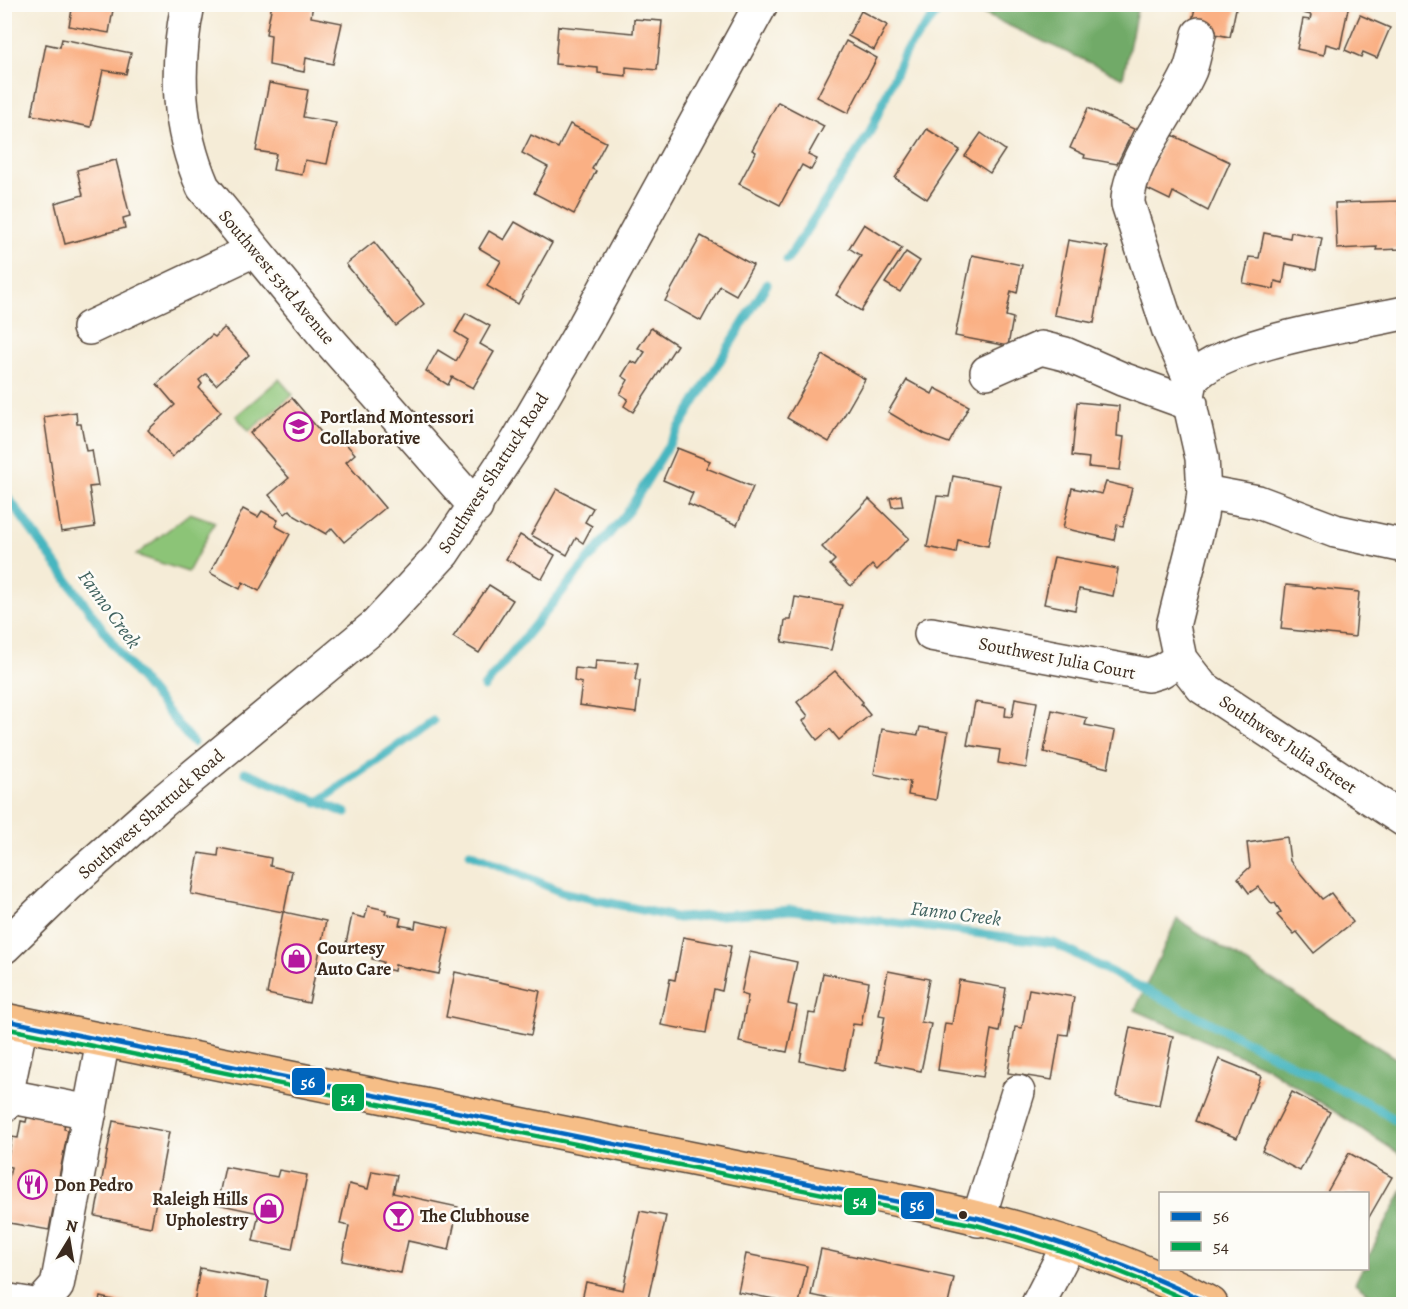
<svg xmlns="http://www.w3.org/2000/svg" width="1408" height="1309" font-family="Alegreya,serif">
	<rect width="100%" height="100%" fill="#fdfcf7"/>
	<filter id="ink" filterUnits="userSpaceOnUse"><feTurbulence type="fractalNoise" baseFrequency=".0167" numOctaves="2"/><feDisplacementMap in="SourceGraphic" scale="12" xChannelSelector="R" yChannelSelector="G"/><feConvolveMatrix kernelMatrix="1 2 1 2 8 2 1 2 1" color-interpolation-filters="sRGB"/></filter>
	<filter id="wash" filterUnits="userSpaceOnUse"><feTurbulence type="fractalNoise" baseFrequency=".008" numOctaves="4" result="noise"/><feDisplacementMap in="SourceGraphic" scale="24" xChannelSelector="R" yChannelSelector="G"/><feGaussianBlur stdDeviation="1.35" result="paint"/><feColorMatrix in="noise" values="0 0 0 0 0 0 0 0 0 0 0 0 0 0 0 0 0 1.4 0 .05"/><feComposite in="paint" operator="in"/></filter>
	<g filter="url(#wash)">
		<rect width="100%" height="100%" fill="#f5ecd7"/>
		<g fill="#8cc477" stroke="#64774a" stroke-width="1.5">
			<polygon points="279,379 293,395 249,431 236,416"/>
			<polygon points="190,513 215,522 188,572 136,555"/>
		</g>
		<g fill="#71aa68" stroke="#566a43" stroke-width="1.5">
			<polygon points="964,5 1138,5 1123,78"/>
			<polygon points="1177,919 1403,1063 1403,1156 1266,1067 1135,1010"/>
			<polygon points="1403,1190 1403,1304 1382,1304 1355,1283 1362,1269 1368,1268 1368,1258"/>
		</g>
		<g fill="none" stroke-linecap="round" stroke-linejoin="round">
			<g stroke="#47b6c0" stroke-width="9">
				<polyline points="787,260 869,134 905,52 944,4"/>
				<polyline points="4,492 125,660 193,743"/>
				<polyline points="484,687 629,510 767,284"/>
				<polyline points="245,772 346,813"/>
				<polyline points="317,803 433,721"/>
				<polyline points="470,853 562,892 678,918 792,910 1054,943 1375,1107 1404,1126"/>
			</g>
		</g>
		<g id="blocks">
			<g fill="#fab084">
				<polygon points="73,4 114,4 109,33 69,26"/>
				<polygon points="272,4 313,4 311,17 342,23 333,64 306,58 304,72 269,65 271,35 266,34"/>
				<polygon points="1196,4 1237,4 1230,37 1190,29"/>
				<polygon points="1305,4 1349,4 1340,48 1326,44 1324,55 1297,49 1303,19 1310,20 1311,15 1303,13"/>
				<polygon points="861,11 887,25 874,50 848,36"/>
				<polygon points="1360,15 1390,28 1377,58 1363,52 1361,57 1345,50"/>
				<polygon points="634,19 662,21 657,70 626,67 626,76 598,73 598,68 555,64 558,26 633,33"/>
				<polygon points="62,39 131,53 126,74 103,70 91,127 32,115 46,44 60,47"/>
				<polygon points="846,41 877,58 848,113 817,97"/>
				<polygon points="269,83 308,90 303,117 336,123 327,164 305,160 302,175 273,170 276,154 256,151"/>
				<polygon points="778,102 824,126 808,155 817,159 811,170 802,165 780,205 739,184 756,152 752,150"/>
				<polygon points="1088,108 1134,129 1117,164 1084,158 1085,155 1070,148"/>
				<polygon points="570,124 606,142 592,169 596,171 574,214 534,193 548,167 522,153 531,135 558,148"/>
				<polygon points="927,129 960,150 927,199 895,178"/>
				<polygon points="981,133 1005,150 990,173 965,156"/>
				<polygon points="1168,133 1230,162 1208,211 1173,192 1170,200 1143,187"/>
				<polygon points="116,160 130,216 123,218 125,228 65,244 55,203 83,195 77,170"/>
				<polygon points="1399,201 1401,249 1376,250 1377,247 1337,249 1335,203"/>
				<polygon points="515,222 552,243 518,304 487,286 501,261 479,248 489,231 504,240"/>
				<polygon points="864,224 902,248 861,311 836,295 861,256 849,248"/>
				<polygon points="1291,232 1322,238 1316,270 1286,264 1283,283 1275,281 1274,289 1243,283 1249,257 1259,258 1264,233 1290,238"/>
				<polygon points="701,236 753,265 736,295 720,286 701,321 665,301"/>
				<polygon points="1068,240 1108,247 1094,323 1054,315"/>
				<polygon points="374,242 424,304 396,326 346,264"/>
				<polygon points="906,252 920,261 900,292 885,283"/>
				<polygon points="972,255 1022,265 1017,293 1011,291 1006,316 1013,318 1008,346 955,336"/>
				<polygon points="466,313 490,326 480,344 494,352 473,388 452,377 448,385 426,371 438,350 456,361 468,340 455,332"/>
				<polygon points="224,328 249,355 216,385 206,374 199,380 202,384 199,388 221,412 172,457 148,430 175,405 157,384 212,335 215,337"/>
				<polygon points="651,328 677,345 633,412 624,406 628,399 620,394 628,380 622,376 631,361 637,364 645,352 638,348"/>
				<polygon points="823,355 865,379 829,442 787,418"/>
				<polygon points="907,380 932,394 935,388 969,406 949,443 925,434 888,412"/>
				<polygon points="292,398 331,444 340,437 355,454 346,462 385,508 344,542 332,528 326,534 295,516 290,510 285,514 269,495 289,478 250,433"/>
				<polygon points="1077,402 1119,406 1117,436 1124,437 1120,470 1088,467 1089,458 1072,456"/>
				<polygon points="76,412 77,424 81,424 86,451 92,450 98,486 89,487 95,527 61,532 44,417"/>
				<polygon points="677,448 710,461 706,468 753,487 737,525 688,504 693,493 663,480"/>
				<polygon points="953,476 1000,485 988,546 958,540 956,553 927,547 937,496 949,497"/>
				<polygon points="1106,482 1132,488 1123,526 1117,525 1114,540 1063,528 1072,488 1102,494"/>
				<polygon points="557,489 593,508 585,522 592,526 583,543 576,538 567,555 531,535"/>
				<polygon points="901,495 903,506 892,507 890,498"/>
				<polygon points="869,499 909,538 877,570 872,565 851,586 830,565 835,560 822,547"/>
				<polygon points="243,509 258,517 262,511 278,520 275,526 290,534 259,591 243,582 240,589 210,573"/>
				<polygon points="520,535 555,555 542,579 506,559"/>
				<polygon points="1054,557 1118,569 1113,596 1079,589 1075,610 1044,604"/>
				<polygon points="489,585 513,600 479,653 453,637"/>
				<polygon points="1286,585 1359,592 1355,637 1281,629"/>
				<polygon points="795,597 842,605 831,650 782,642 785,620 791,620"/>
				<polygon points="596,660 638,663 635,680 640,681 636,713 579,705 582,683 574,681 575,668 595,670"/>
				<polygon points="835,671 863,702 861,704 870,715 839,740 830,729 817,740 803,721 808,716 797,702"/>
				<polygon points="1015,698 1037,702 1026,768 998,763 1000,750 967,745 975,702 1006,707 1005,716 1012,717"/>
				<polygon points="1052,710 1087,718 1085,725 1115,731 1108,768 1044,752"/>
				<polygon points="920,727 948,732 936,800 908,795 910,782 874,774 882,729 918,735"/>
				<polygon points="1287,837 1290,861 1322,899 1331,893 1353,922 1314,953 1297,932 1294,934 1277,915 1281,912 1275,903 1272,904 1258,887 1249,893 1238,878 1250,867 1247,843"/>
				<polygon points="219,848 271,858 270,866 292,871 284,912 326,921 309,1003 267,994 283,912 191,894 199,853 218,856"/>
				<polygon points="368,906 386,910 385,914 401,918 399,925 415,928 416,921 449,928 439,974 395,965 394,971 382,968 383,962 372,959 373,954 345,948 352,915 365,918"/>
				<polygon points="683,937 731,946 722,991 714,989 706,1033 661,1025 670,979 675,980"/>
				<polygon points="750,952 797,962 788,1004 797,1006 787,1052 739,1042 748,996 741,994"/>
				<polygon points="888,971 929,979 921,1022 931,1024 921,1071 876,1062 885,1016 879,1015"/>
				<polygon points="455,972 540,991 531,1035 446,1017"/>
				<polygon points="823,973 869,982 861,1025 853,1024 844,1070 800,1061 809,1013 815,1014"/>
				<polygon points="959,980 1006,988 999,1032 991,1030 983,1077 938,1070 945,1023 952,1024"/>
				<polygon points="1029,989 1074,997 1068,1035 1060,1034 1052,1080 1008,1073 1015,1027 1022,1028"/>
				<polygon points="1130,1027 1173,1036 1159,1105 1116,1096"/>
				<polygon points="1219,1059 1261,1076 1237,1138 1195,1121"/>
				<polygon points="1292,1092 1330,1112 1300,1171 1262,1151"/>
				<polygon points="28,1113 65,1120 64,1129 68,1130 49,1230 4,1222 4,1203 11,1167 6,1166 12,1137 18,1138 21,1121 26,1122"/>
				<polygon points="113,1121 169,1132 151,1227 95,1216"/>
				<polygon points="1349,1153 1392,1177 1368,1219 1368,1194 1326,1194"/>
				<polygon points="225,1167 277,1177 279,1170 307,1175 292,1249 253,1241 259,1213 217,1204"/>
				<polygon points="372,1171 397,1175 393,1193 458,1207 449,1250 408,1241 401,1273 342,1261 349,1226 340,1224 349,1184 368,1189"/>
				<polygon points="640,1211 666,1216 647,1304 581,1304 586,1282 623,1290"/>
				<polygon points="821,1249 954,1278 948,1304 854,1304 811,1295"/>
				<polygon points="746,1254 807,1266 799,1304 738,1292"/>
				<polygon points="200,1268 269,1281 265,1304 194,1304"/>
				<polygon points="100,1297 130,1304 98,1304"/>
			</g>
		</g>
	</g>
	<g filter="url(#ink)">
		<use href="#blocks" fill-opacity="0" stroke="#57473a" stroke-width="1.5"/>
		<g fill="none" stroke-linecap="round" stroke-linejoin="round">
			<defs>
				<g id="minor">
					<path d="M188,4C175,68 177,127 203,187L322,332L476,507"/>
					<path d="M1199,34C1196,46 1194,59 1190,70C1174,108 1126,165 1128,204L1169,331L1191,381L1188,396L1202,458L1204,492L1201,515L1173,626L1180,659L1202,687L1404,820"/>
					<polyline points="89,328 254,250"/>
					<polyline points="987,372 1041,348 1065,354 1122,379 1191,404"/>
					<path d="M1191,381C1216,344 1358,323 1404,313"/>
					<polyline points="1204,492 1258,502 1335,531 1404,546"/>
					<polyline points="931,634 1148,675 1161,671 1180,659"/>
					<polyline points="4,947 67,886 162,802 376,625 443,553 517,442 585,325 761,4"/>
					<polyline points="7,1096 90,1112"/>
					<polyline points="4,1106 21,1024"/>
					<polyline points="978,1220 1018,1092"/>
					<polyline points="4,1300 28,1304"/>
					<polyline points="41,1304 57,1286 103,1040"/>
					<polyline points="1038,1304 1069,1244"/>
				</g>
				<path id="major" d="M4,1020C247,1071 490,1117 733,1167C894,1200 1065,1224 1211,1304"/>
			</defs>
			<use href="#minor" stroke="#57473a" stroke-width="36"/>
			<use href="#major" stroke="#57473a" stroke-width="36"/>
			<use href="#minor" stroke="#fff" stroke-width="33"/>
			<use href="#major" stroke="#f6be87" stroke-width="33"/>
			<defs>
				<path id="bus-1" d="M4,1020L978,1218C1059,1240 1135,1267 1211,1304"/>
				<path id="bus-2" d="M4,1028L976,1225C1052,1246 1124,1270 1195,1304"/>
			</defs>
			<use href="#bus-1" stroke="#fdfcf7" stroke-width="9"/>
			<use href="#bus-2" stroke="#fdfcf7" stroke-width="9"/>
			<use href="#bus-1" stroke="#0065bd" stroke-width="4.5"/>
			<use href="#bus-2" stroke="#00a651" stroke-width="4.5"/>
		</g>
	</g>
	<defs>
		<symbol id="school-ring" viewBox="-11 -11 22 22"><circle r="9.5" fill="#fdfcf7" stroke="#b5179e" stroke-width="1.5"/><path d="M0-5L7-2L0 1L-7-2ZM-4 1L0 2.5L4 1V4Q0 6-4 4Z" fill="#b5179e"/></symbol>
		<symbol id="shop-ring" viewBox="-11 -11 22 22"><circle r="9.5" fill="#fdfcf7" stroke="#b5179e" stroke-width="1.5"/><path d="M-5-2.5h2.3a2.7 3.5 0 0 1 5.4 0H5L5.5 6h-11ZM-1.5-2.5h3a1.5 2.3 0 0 0-3 0Z" fill="#b5179e"/></symbol>
		<symbol id="restaurant-ring" viewBox="-11 -11 22 22"><circle r="9.5" fill="#fdfcf7" stroke="#b5179e" stroke-width="1.5"/><path d="M-5-6h1v4h1v-4h1v4h1v-4h1v5L-1.5 .5V6h-2V.5L-5-1ZM5-6V6H3V1.5H1.5Q1.5-4 5-6Z" fill="#b5179e"/></symbol>
		<symbol id="bar-ring" viewBox="-11 -11 22 22"><circle r="9.5" fill="#fdfcf7" stroke="#b5179e" stroke-width="1.5"/><path d="M-6-5H6L.8 .8V4.5H3.5V6h-7V4.5H-.8V.8Z" fill="#b5179e"/></symbol>
	</defs>
	<g fill-rule="evenodd">
		<use href="#school-ring" x="282" y="410" width="33" height="33"/>
		<use href="#shop-ring" x="280" y="942" width="33" height="33"/>
		<use href="#restaurant-ring" x="16" y="1168" width="33" height="33"/>
		<use href="#shop-ring" x="252" y="1192" width="33" height="33"/>
		<use href="#bar-ring" x="382" y="1200" width="33" height="33"/>
	</g>
	<circle fill="#3b2a1e" stroke="#fdfcf7" stroke-width="2" cx="963" cy="1215" r="5"/>
	<g text-anchor="middle" stroke-width="5" stroke-linejoin="round" paint-order="stroke">
		<g font-size="18" fill="#3b2a1e" stroke="#fdfcf7">
			<text transform="translate(277 277) rotate(50)" y="6">Southwest 53rd Avenue</text>
			<text transform="translate(493 473) rotate(-57)" y="6">Southwest Shattuck Road</text>
			<text transform="translate(1057 658) rotate(11)" y="6">Southwest Julia Court</text>
			<text transform="translate(1288 744) rotate(34)" y="6">Southwest Julia Street</text>
			<text transform="translate(151 814) rotate(-41)" y="6">Southwest Shattuck Road</text>
		</g>
		<g font-size="18" font-weight="bold" fill="#3b2a1e" stroke="#fdfcf7" text-anchor="start">
			<text x="320" y="423">Portland Montessori<tspan x="320" dy="21">Collaborative</tspan></text>
			<text x="317" y="954">Courtesy<tspan x="317" dy="21">Auto Care</tspan></text>
			<text x="54" y="1191">Don Pedro</text>
			<text x="248" y="1205" text-anchor="end">Raleigh Hills<tspan x="248" dy="21">Upholestry</tspan></text>
			<text x="420" y="1222">The Clubhouse</text>
		</g>
		<g font-size="20" font-style="italic" fill="#40625f" stroke="#fdfcf7">
			<text transform="translate(110 609) rotate(54)" y="7">Fanno Creek</text>
			<text transform="translate(956 913) rotate(7)" y="7">Fanno Creek</text>
		</g>
	</g>
	<g stroke="#fdfcf7" stroke-width="2">
		<rect x="291" y="1067" width="35" height="29" rx="6" fill="#0065bd"/>
		<rect x="331" y="1083" width="34" height="29" rx="6" fill="#00a651"/>
		<rect x="843" y="1187" width="34" height="29" rx="6" fill="#00a651"/>
		<rect x="900" y="1191" width="35" height="29" rx="6" fill="#0065bd"/>
	</g>
	<g font-size="16" text-anchor="middle" font-weight="bold" fill="#fff">
		<text x="308" y="1088">56</text>
		<text x="348" y="1104">54</text>
		<text x="860" y="1207">54</text>
		<text x="917" y="1211">56</text>
	</g>
	<rect width="1408" height="1309" fill="none" stroke="#fdfcf7" stroke-width="24"/>
	<rect x="1159" y="1192" width="210" height="78" fill="#fdfcf7" stroke="#afa8a0" stroke-width="1.5"/>
	<rect x="1171" y="1212" width="30" height="9" fill="#0065bd" stroke="#afa8a0" stroke-width="1.5"/>
	<text x="1213" y="1222" font-size="18" fill="#3b2a1e">56</text>
	<rect x="1171" y="1242" width="30" height="9" fill="#00a651" stroke="#afa8a0" stroke-width="1.5"/>
	<text x="1213" y="1252" font-size="18" fill="#3b2a1e">54</text>
	<g transform="translate(69 1240) rotate(11)" stroke="#fdfcf7" stroke-width="4.5" paint-order="stroke">
	<path d="M0-4.5L10 22L0 15L-10 22Z" fill="#3b2a1e"/>
	<text y="-9" font-size="16" font-weight="bold" text-anchor="middle" fill="#3b2a1e">N</text>
	</g>
</svg>
